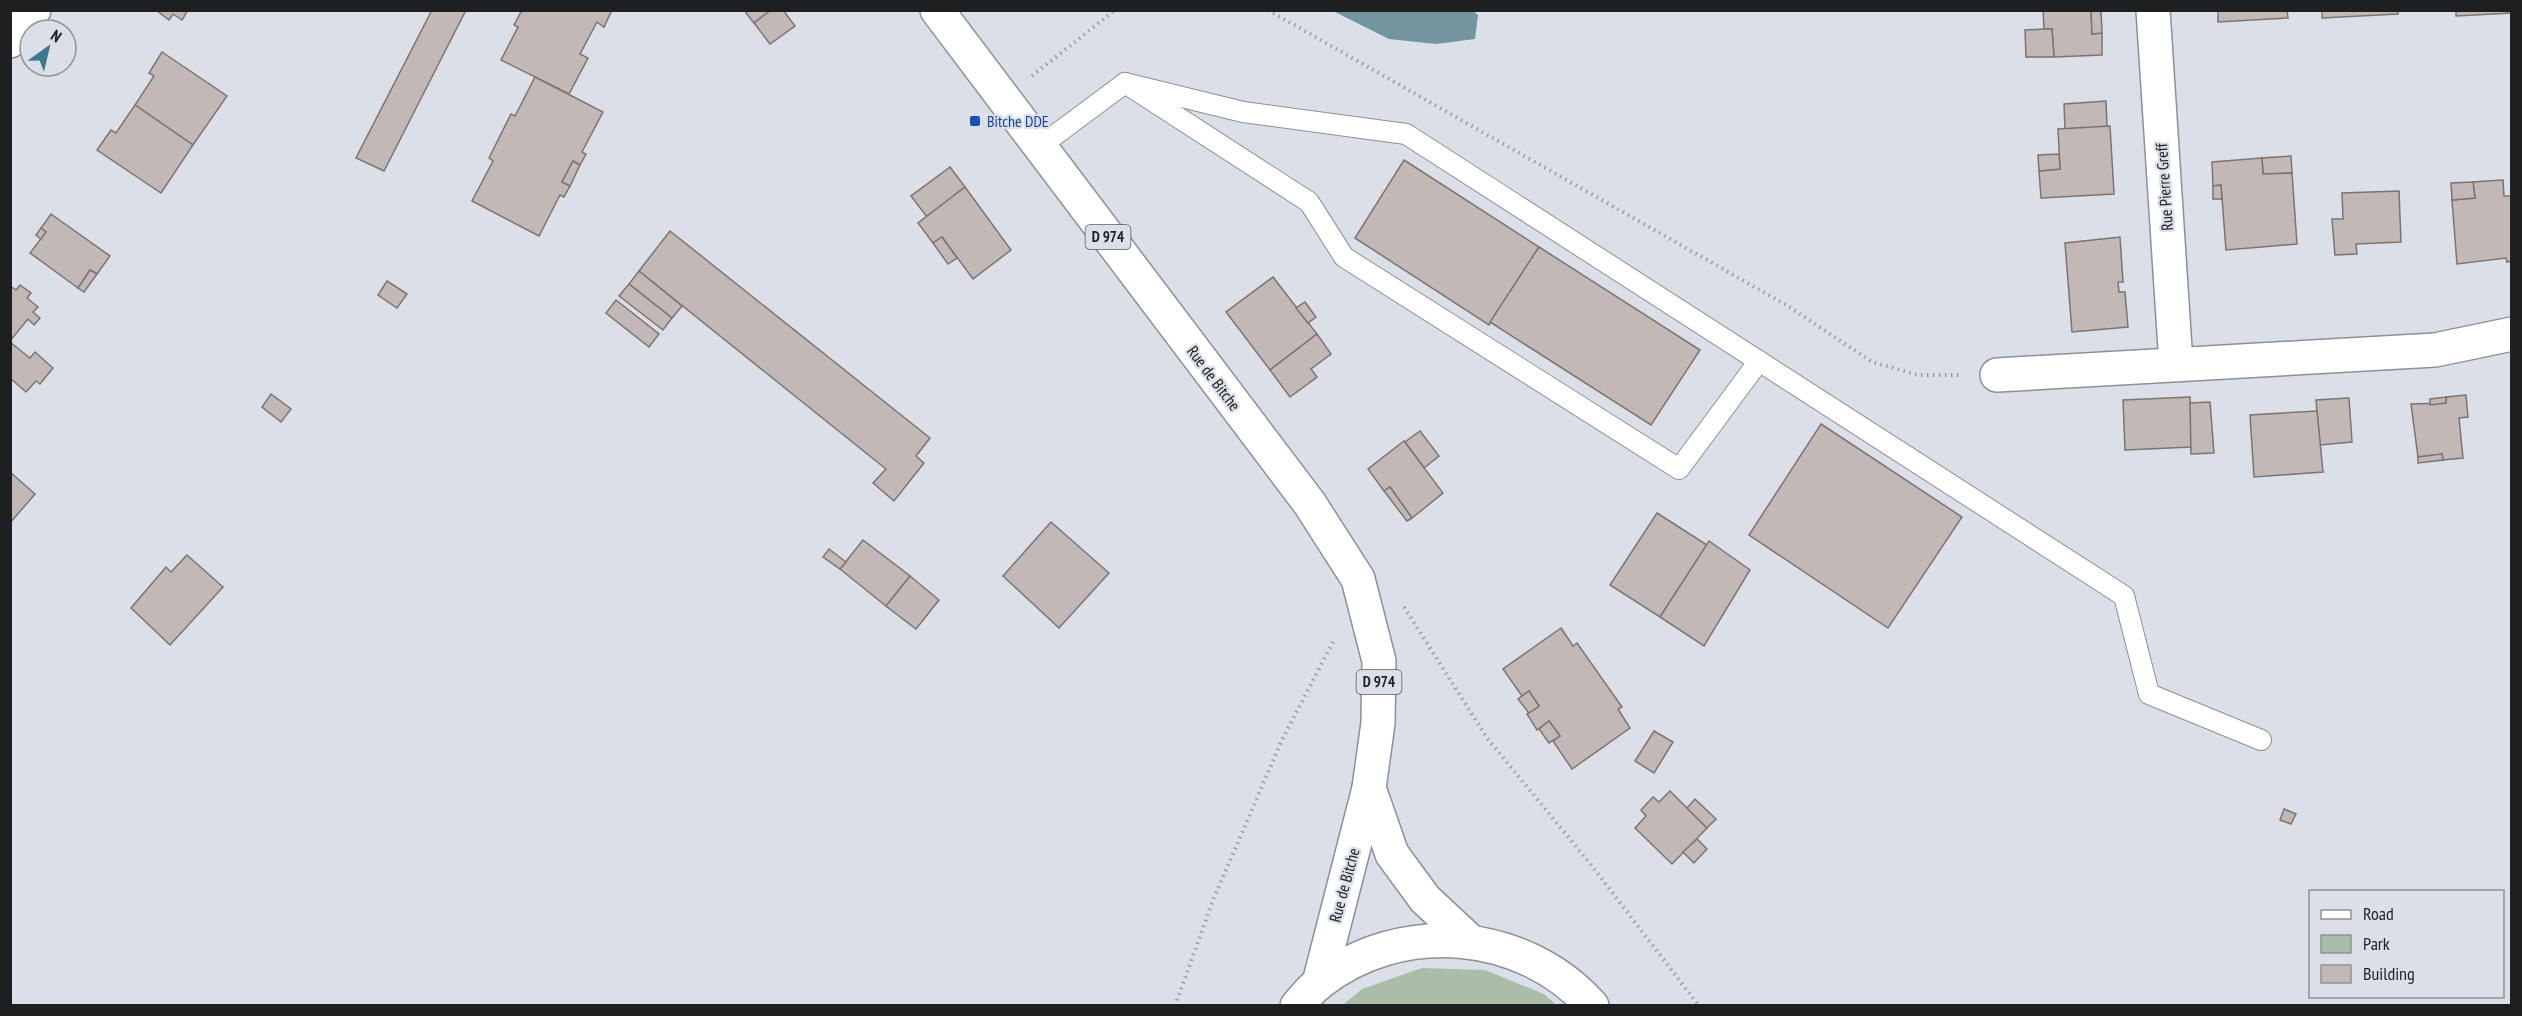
<svg xmlns="http://www.w3.org/2000/svg" width="2522" height="1016" font-family="'PT Sans Narrow',sans-serif">
	<rect width="100%" height="100%" fill="#dbdfe7"/>
	<polygon fill="#a9bda9" points="1422,968 1485,970 1544,994 1556,1005 1343,1005 1362,989"/>
	<polygon fill="#7495a0" points="1473,11 1478,15 1475,39 1436,44 1389,39 1333,11"/>
	<g fill="#c2b8b6" stroke="#7d7472" stroke-width="1.5">
		<polygon points="156,10 188,10 182,20 173,14 169,20"/>
		<polygon points="432,10 466,10 384,171 356,158"/>
		<polygon points="522,10 612,10 604,27 597,22 580,54 588,58 569,94 501,60 518,27 514,25"/>
		<polygon points="749,10 771,10 754,23 746,13"/>
		<polygon points="771,10 783,10 795,26 770,44 754,23"/>
		<polygon points="2043,10 2091,10 2092,34 2102,33 2102,55 2054,57 2052,29 2044,29"/>
		<polygon points="2091,10 2101,10 2102,33 2092,34"/>
		<polygon points="2218,10 2287,10 2288,18 2218,22"/>
		<polygon points="2322,10 2398,10 2398,14 2322,18"/>
		<polygon points="2456,10 2512,10 2512,13 2456,16"/>
		<polygon points="2044,29 2052,29 2054,57 2026,57 2025,30"/>
		<polygon points="162,52 227,96 193,145 135,105 154,76 149,73"/>
		<polygon points="535,77 603,112 582,152 586,154 580,165 573,161 562,182 570,186 564,197 560,195 539,236 472,201 493,161 489,158 511,114 515,116"/>
		<polygon points="2106,101 2107,127 2065,129 2064,104"/>
		<polygon points="135,105 193,145 161,193 97,150 111,130 116,133"/>
		<polygon points="2110,126 2114,194 2041,198 2039,171 2060,169 2058,129"/>
		<polygon points="2059,154 2060,169 2039,171 2038,155"/>
		<polygon points="2291,156 2292,173 2263,174 2262,158"/>
		<polygon points="2262,158 2263,174 2292,173 2297,244 2226,250 2221,185 2213,186 2212,162"/>
		<polygon points="1404,160 1539,247 1489,325 1355,238"/>
		<polygon points="573,161 580,165 570,186 562,182"/>
		<polygon points="950,167 965,187 927,217 911,196"/>
		<polygon points="2503,180 2504,196 2512,196 2512,261 2507,262 2506,258 2457,264 2452,200 2475,198 2473,182"/>
		<polygon points="2473,182 2475,198 2452,200 2451,183"/>
		<polygon points="2221,185 2222,199 2213,199 2213,186"/>
		<polygon points="965,187 1011,250 973,279 942,237 933,243 918,223"/>
		<polygon points="2399,191 2401,242 2356,244 2357,254 2335,255 2332,219 2343,219 2342,193"/>
		<polygon points="51,214 110,256 97,274 90,270 78,288 30,253 46,232 41,228"/>
		<polygon points="41,228 46,232 41,239 36,235"/>
		<polygon points="670,231 930,438 916,456 924,463 894,501 873,483 886,469 639,271"/>
		<polygon points="942,237 957,258 948,264 933,243"/>
		<polygon points="2120,237 2123,282 2118,282 2119,292 2125,292 2128,327 2072,332 2065,243"/>
		<polygon points="1539,247 1700,350 1651,425 1490,322"/>
		<polygon points="90,270 97,274 84,292 78,288"/>
		<polygon points="639,271 682,306 672,318 629,284"/>
		<polygon points="1273,277 1317,334 1270,370 1226,312"/>
		<polygon points="387,281 407,294 397,308 378,295"/>
		<polygon points="629,284 672,318 663,330 619,296"/>
		<polygon points="20,285 31,293 27,298 38,307 33,312 40,318 34,325 28,319 10,341 10,286 16,290"/>
		<polygon points="616,300 659,334 649,347 606,313"/>
		<polygon points="1305,302 1316,317 1308,323 1296,308"/>
		<polygon points="1317,334 1331,354 1311,369 1317,377 1290,397 1270,370"/>
		<polygon points="10,342 30,358 35,352 53,368 40,384 36,381 26,392 10,378"/>
		<polygon points="271,394 291,409 281,422 262,407"/>
		<polygon points="2466,395 2468,417 2459,418 2463,458 2443,460 2442,454 2418,457 2411,404 2446,403 2446,397"/>
		<polygon points="2190,397 2192,447 2125,450 2123,400"/>
		<polygon points="2446,397 2446,403 2430,405 2430,399"/>
		<polygon points="2349,398 2352,442 2320,445 2316,400"/>
		<polygon points="2210,402 2214,453 2191,454 2190,403"/>
		<polygon points="2317,411 2323,472 2254,477 2250,415"/>
		<polygon points="1821,424 1962,517 1888,628 1749,535"/>
		<polygon points="1420,431 1439,456 1424,468 1405,442"/>
		<polygon points="1404,441 1443,493 1412,518 1390,487 1384,491 1368,469"/>
		<polygon points="2442,454 2443,460 2418,463 2418,457"/>
		<polygon points="10,472 35,494 10,523"/>
		<polygon points="1390,487 1412,518 1407,521 1384,491"/>
		<polygon points="1657,513 1707,545 1660,617 1610,585"/>
		<polygon points="1051,522 1109,573 1059,628 1003,576"/>
		<polygon points="863,540 910,576 886,606 840,569"/>
		<polygon points="1709,541 1750,570 1704,646 1660,617"/>
		<polygon points="829,549 846,562 840,569 823,557"/>
		<polygon points="187,555 223,587 170,645 131,608 166,567 171,572"/>
		<polygon points="910,576 939,600 916,629 886,606"/>
		<polygon points="1561,628 1573,646 1577,643 1622,707 1618,709 1630,728 1572,769 1553,741 1560,736 1549,721 1537,730 1527,714 1539,706 1529,691 1522,696 1503,669"/>
		<polygon points="1529,691 1539,706 1529,713 1518,699"/>
		<polygon points="1549,721 1560,736 1549,743 1539,729"/>
		<polygon points="1654,731 1673,742 1654,773 1635,761"/>
		<polygon points="1670,791 1707,828 1672,864 1635,828 1646,816 1641,810 1653,797 1659,802"/>
		<polygon points="1695,799 1716,819 1707,828 1687,808"/>
		<polygon points="2284,809 2296,814 2291,824 2280,820"/>
		<polygon points="1697,839 1707,849 1694,863 1683,852"/>
	</g>
	<g fill="none" stroke-linecap="round" stroke-linejoin="round">
		<defs>
			<g id="lane">
				<polyline points="1125,83 1243,112 1406,134 2124,596 2149,694 2261,740"/>
				<polyline points="1039,147 1125,83 1309,202 1344,257 1679,469 1759,361"/>
			</g>
			<g id="street">
				<polyline points="2153,10 2176,364"/>
				<polyline points="10,41 34,10"/>
				<polyline points="1997,375 2435,350 2512,334"/>
			</g>
			<g id="primary">
				<polyline points="937,10 1310,504 1358,579 1379,661 1378,723 1369,788 1319,983"/>
				<polyline points="1369,788 1392,854 1425,899 1470,941"/>
				<path d="M1297,1006C1304,998 1311,989 1319,983C1400,918 1524,929 1592,1006"/>
			</g>
		</defs>
		<use href="#lane" stroke="#8d9098" stroke-width="22"/>
		<use href="#street" stroke="#8d9098" stroke-width="36"/>
		<use href="#primary" stroke="#8d9098" stroke-width="36"/>
		<g stroke="#9a9da3" stroke-width="4" stroke-dasharray="1.5 4.5" stroke-linecap="butt">
			<polyline points="1268,10 1788,306 1872,362 1918,375 1962,375"/>
			<polyline points="1032,76 1115,10"/>
			<polyline points="1404,607 1487,738 1592,866 1699,1006"/>
			<polyline points="1175,1006 1213,900 1282,740 1335,638"/>
		</g>
		<use href="#lane" stroke="#fff" stroke-width="20"/>
		<use href="#street" stroke="#fff" stroke-width="33"/>
		<use href="#primary" stroke="#fff" stroke-width="33"/>
	</g>
	<rect fill="#1a4fb4" stroke="#dbdfe7" stroke-width="2" x="969" y="115" width="12" height="12" rx="3"/>
	<g text-anchor="middle" stroke-width="4.5" stroke-linejoin="round" paint-order="stroke">
		<g fill="#dbdfe7" stroke="#56595c" stroke-width="1.5">
			<rect x="1085.5" y="225" width="45" height="24" rx="4.5"/>
			<rect x="1356.5" y="670" width="45" height="24" rx="4.5"/>
		</g>
		<g font-size="15" font-weight="bold" fill="#1d1f21">
			<text x="1108" y="242">D 974</text>
			<text x="1379" y="687">D 974</text>
		</g>
		<g font-size="16" fill="#164399" stroke="#dbdfe7" text-anchor="start">
			<text x="987" y="127">Bitche DDE</text>
		</g>
		<g font-size="16" fill="#1d1f21" stroke="#dbdfe7">
			<text transform="translate(2164 187) rotate(-94)" y="6">Rue Pierre Greff</text>
			<text transform="translate(1214 378) rotate(53)" y="6">Rue de Bitche</text>
			<text transform="translate(1344 885) rotate(-75)" y="6">Rue de Bitche</text>
		</g>
	</g>
	<rect width="2522" height="1016" fill="none" stroke="#1d1f21" stroke-width="24"/>
	<rect x="2309" y="890" width="195" height="108" fill="#dbdfe7" stroke="#8f9298" stroke-width="1.5"/>
	<rect x="2321" y="910" width="30" height="9" fill="#ffffff" stroke="#8f9298" stroke-width="1.5"/>
	<text x="2363" y="920" font-size="18" fill="#1d1f21">Road</text>
	<rect x="2321" y="935" width="30" height="18" fill="#a9bda9" stroke="#8f9298" stroke-width="1.5"/>
	<text x="2363" y="950" font-size="18" fill="#1d1f21">Park</text>
	<rect x="2321" y="965" width="30" height="18" fill="#c2b8b6" stroke="#8f9298" stroke-width="1.5"/>
	<text x="2363" y="980" font-size="18" fill="#1d1f21">Building</text>
	<g transform="translate(48 48) rotate(34)"><circle r="28" fill="#dbdfe7" stroke="#8f9298" stroke-width="1.5"/>
	<path d="M0-4.5L10 22L0 15L-10 22Z" fill="#3c788f"/>
	<text y="-9" font-size="16" font-weight="bold" text-anchor="middle" fill="#1d1f21">N</text>
	</g>
</svg>
